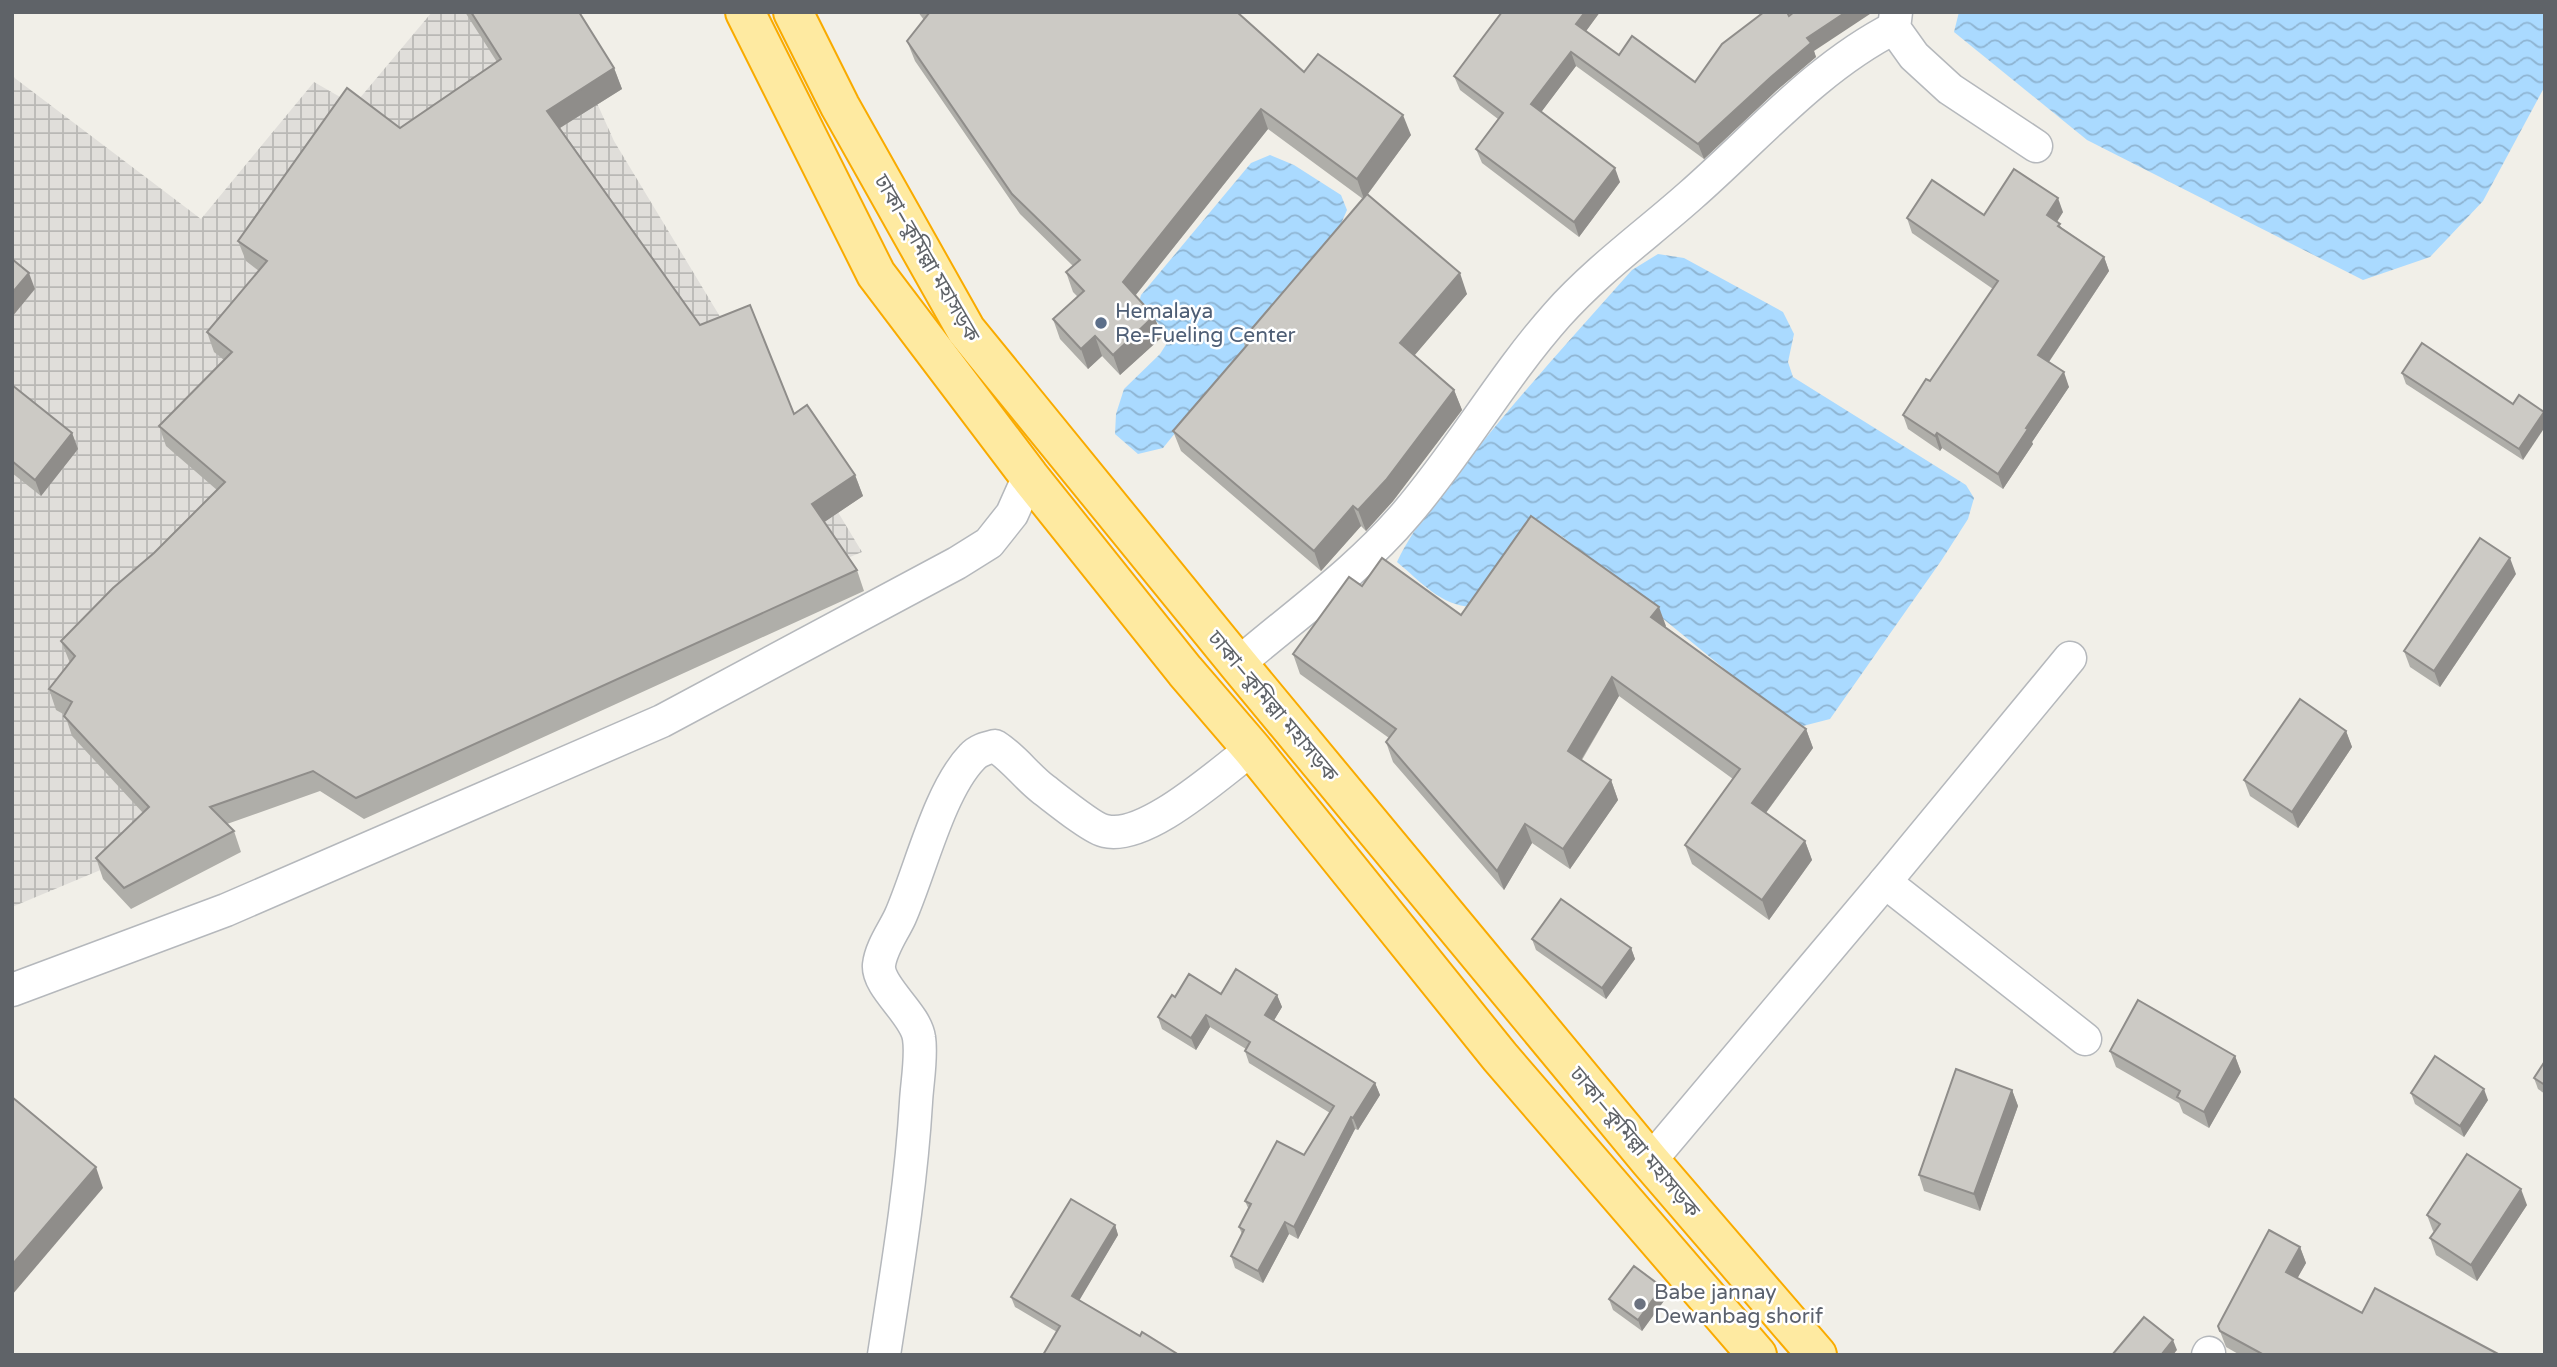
<svg xmlns="http://www.w3.org/2000/svg" width="2557" height="1367" font-family="'Varela Round','Noto Sans Bengali',sans-serif">
	<defs>
		<pattern id="industrial-grid" width="8" height="8" patternUnits="userSpaceOnUse" patternTransform="scale(1.75)"><rect width="8" height="8" fill="#e0deda"/><path d="M0 4h8M4 0v8" fill="none" stroke="#b9b8b5"/></pattern>
		<pattern id="water-waves" width="16" height="10" patternUnits="userSpaceOnUse" patternTransform="scale(1.75)"><rect width="16" height="10" fill="#aadaff"/><path d="M0 5q4-4 8 0t8 0" fill="none" stroke="#8eb4d2"/></pattern>
	</defs>
	<rect width="100%" height="100%" fill="#f1efe8"/>
	<polygon fill="url(#industrial-grid)" points="432,12 556,12 614,141 862,552 12,907 12,76 201,219 314,82 354,105"/>
	<g fill="url(#water-waves)">
		<polygon points="1959,12 2545,12 2545,86 2483,201 2430,257 2363,280 2087,140 1954,32"/>
		<polygon points="1270,155 1294,165 1341,195 1347,210 1337,233 1163,448 1138,454 1115,434 1116,414 1124,389 1160,354 1169,340 1165,331 1139,302 1141,295 1251,163"/>
		<path d="M1658,254L1684,258L1783,312L1794,334L1788,362L1793,377L1966,485L1974,498L1968,519L1941,561L1830,719L1799,727L1782,716L1563,537L1546,526L1529,527L1472,607C1441,606 1420,581 1397,562C1414,526 1440,496 1464,465C1517,398 1575,334 1632,270Z"/>
	</g>
	<g fill="none" stroke-linecap="round" stroke-linejoin="round">
		<defs>
			<g id="minor">
				<polyline points="1896,12 1894,28 1914,56 1950,89 2036,146"/>
				<path d="M1238,664C1295,615 1358,571 1407,513C1461,450 1502,377 1557,315C1597,270 1646,235 1691,195C1756,138 1817,67 1894,28"/>
				<polyline points="1885,882 2085,1039"/>
				<polyline points="12,990 226,910 662,721 957,563 989,543 1012,514 1029,476"/>
				<polyline points="1650,1161 1885,882 2070,658"/>
				<path d="M884,1355C897,1270 911,1187 916,1102C917,1083 922,1056 919,1038C916,1014 877,987 879,965C881,948 893,932 900,917C920,872 939,791 972,757C978,750 987,748 995,746C1014,758 1026,776 1043,789C1055,798 1093,829 1105,831C1146,841 1219,773 1252,749"/>
				<polyline points="2208,1355 2209,1353"/>
			</g>
			<g id="trunk">
				<polyline points="745,12 876,274 1029,476 1185,671 1252,749 1500,1057 1757,1355"/>
				<polyline points="793,12 840,106 966,330 1238,664 1650,1161 1817,1355"/>
			</g>
		</defs>
		<use href="#minor" stroke="#b5b8bc" stroke-width="35"/>
		<use href="#trunk" stroke="#f9ab00" stroke-width="42"/>
		<use href="#minor" stroke="#fff" stroke-width="32"/>
		<use href="#trunk" stroke="#feeaa1" stroke-width="38"/>
	</g>
	<g fill="#afaea9">
		<polygon points="465,12 579,12 614,68 622,89 560,128 700,325 794,414 855,475 863,496 824,522 857,570 864,591 364,819 320,791 227,824 234,831 241,852 131,909 103,879 96,858 143,813 72,736 65,715 56,710 49,689 70,663 61,641 154,553 217,490 166,446 159,426 224,360 214,352 207,332 259,271 246,261 238,241 400,128 497,62"/>
		<polygon points="918,12 1237,12 1304,72 1411,135 1368,194 1467,294 1414,356 1454,390 1462,410 1393,501 1366,531 1361,526 1321,571 1181,451 1173,431 1245,347 1243,339 1363,199 1268,129 1135,296 1154,316 1162,337 1120,375 1102,356 1088,369 1060,339 1053,319 1078,297 1073,292 1066,272 1073,266 1020,214 915,61 907,41 924,20"/>
		<polygon points="1502,12 1600,12 1586,31 1619,55 1695,82 1789,16 1814,51 1816,57 1776,91 1704,159 1576,66 1541,112 1620,182 1579,237 1482,163 1476,149 1498,119 1460,90 1454,76"/>
		<polygon points="2063,212 2057,222 2062,228 2104,257 2109,271 2049,362 2069,387 2032,442 2033,444 2003,489 1942,448 1940,451 1908,429 1903,415 1930,381 1993,289 1912,233 1907,218"/>
		<polygon points="2402,373 2513,404 2523,460 2406,384"/>
		<polygon points="12,385 72,433 78,449 41,496 12,473"/>
		<polygon points="2516,574 2440,687 2410,667 2404,651"/>
		<polygon points="1362,586 1461,615 1666,626 1665,627 1806,729 1813,748 1766,813 1805,841 1812,860 1769,920 1692,864 1685,845 1733,779 1619,696 1582,760 1611,780 1618,800 1570,869 1532,843 1504,890 1393,762 1386,742 1389,738 1300,674 1293,654"/>
		<polygon points="2346,731 2352,747 2298,828 2250,796 2244,780"/>
		<polygon points="1532,939 1631,948 1635,959 1606,999 1536,950"/>
		<polygon points="1221,994 1277,995 1282,1007 1274,1020 1375,1083 1380,1095 1358,1130 1355,1129 1298,1239 1289,1234 1263,1283 1235,1268 1231,1256 1242,1234 1239,1227 1249,1210 1245,1201 1304,1155 1330,1113 1249,1063 1245,1051 1246,1049 1210,1027 1196,1050 1162,1029 1158,1017"/>
		<polygon points="2110,1051 2235,1056 2241,1072 2209,1128 2183,1113 2179,1103 2116,1067"/>
		<polygon points="2545,1061 2545,1094 2538,1089 2534,1078"/>
		<polygon points="2012,1090 2018,1106 1980,1211 1924,1191 1919,1175"/>
		<polygon points="2411,1093 2488,1100 2464,1137 2415,1104"/>
		<polygon points="2527,1205 2477,1281 2436,1255 2430,1238 2434,1232 2433,1231 2427,1215"/>
		<polygon points="1115,1225 1118,1235 1079,1300 1140,1336 1180,1355 1057,1332 1015,1307 1011,1297"/>
		<polygon points="2300,1247 2306,1263 2297,1278 2362,1313 2500,1355 2240,1355 2226,1347 2218,1326"/>
		<polygon points="1662,1287 1666,1298 1642,1331 1613,1310 1609,1299"/>
	</g>
	<g fill="#8f8d8a">
		<polygon points="1585,12 1600,12 1581,38 1576,24"/>
		<polygon points="1846,12 1873,12 1814,51 1816,57 1776,91 1704,159 1698,144 1771,77 1807,38"/>
		<polygon points="1571,52 1576,66 1536,119 1531,104"/>
		<polygon points="614,68 622,89 555,131 547,111"/>
		<polygon points="1261,109 1268,129 1130,302 1123,282"/>
		<polygon points="1403,115 1411,135 1364,199 1357,179"/>
		<polygon points="1615,168 1620,182 1579,237 1574,222"/>
		<polygon points="2058,198 2063,212 2052,229 2047,215"/>
		<polygon points="2104,257 2109,271 2044,369 2038,355"/>
		<polygon points="29,273 35,289 12,317 12,293"/>
		<polygon points="1460,273 1467,294 1407,364 1400,343"/>
		<polygon points="1154,316 1162,337 1120,375 1113,355"/>
		<polygon points="1095,336 1102,356 1088,369 1081,349"/>
		<polygon points="2064,372 2069,387 2032,442 2033,444 2003,489 1998,474 2026,428"/>
		<polygon points="1454,390 1462,410 1393,501 1366,531 1358,510"/>
		<polygon points="2544,412 2545,427 2523,460 2519,449"/>
		<polygon points="72,433 78,449 41,496 35,480"/>
		<polygon points="1937,433 1942,448 1940,451 1935,436"/>
		<polygon points="855,475 863,496 820,525 812,504"/>
		<polygon points="1353,506 1361,526 1321,571 1314,551"/>
		<polygon points="2510,558 2516,574 2440,687 2434,671"/>
		<polygon points="1659,607 1666,626 1659,636 1651,617"/>
		<polygon points="1612,677 1619,696 1575,770 1568,751"/>
		<polygon points="1806,729 1813,748 1759,822 1752,803"/>
		<polygon points="2346,731 2352,747 2298,828 2292,812"/>
		<polygon points="1611,780 1618,800 1570,869 1563,849"/>
		<polygon points="1525,824 1532,843 1504,890 1497,871"/>
		<polygon points="1805,841 1812,860 1769,920 1762,900"/>
		<polygon points="1631,948 1635,959 1606,999 1602,988"/>
		<polygon points="1277,995 1282,1007 1270,1027 1265,1015"/>
		<polygon points="1206,1015 1210,1027 1196,1050 1191,1038"/>
		<polygon points="2235,1056 2241,1072 2209,1128 2204,1112"/>
		<polygon points="1375,1083 1380,1095 1358,1130 1353,1118"/>
		<polygon points="2484,1089 2488,1100 2464,1137 2460,1126"/>
		<polygon points="2012,1090 2018,1106 1980,1211 1974,1194"/>
		<polygon points="1351,1117 1355,1129 1298,1239 1294,1227"/>
		<polygon points="96,1167 103,1188 12,1295 12,1265"/>
		<polygon points="2521,1189 2527,1205 2477,1281 2471,1265"/>
		<polygon points="1285,1222 1289,1234 1263,1283 1258,1271"/>
		<polygon points="1115,1225 1118,1235 1076,1306 1072,1296"/>
		<polygon points="2300,1247 2306,1263 2292,1288 2286,1272"/>
		<polygon points="1662,1287 1666,1298 1642,1331 1638,1320"/>
		<polygon points="2173,1340 2177,1350 2173,1355 2161,1355"/>
	</g>
	<g fill="#cccac5" stroke="#8f8d8a" stroke-width="2">
		<polygon points="471,12 579,12 614,68 547,111 700,325 750,305 794,414 807,405 855,475 812,504 857,570 356,798 313,771 210,807 234,831 124,888 96,858 149,807 64,716 72,702 49,689 75,656 61,641 113,588 154,553 225,482 159,426 232,352 207,332 267,261 238,241 347,88 400,128 501,59"/>
		<polygon points="928,12 1237,12 1304,72 1318,54 1403,115 1357,179 1261,109 1123,282 1154,316 1113,355 1095,336 1081,349 1053,319 1084,291 1066,272 1080,260 1012,194 907,41 929,13"/>
		<polygon points="1502,12 1585,12 1576,24 1619,55 1632,36 1695,82 1722,44 1764,12 1787,12 1789,16 1794,12 1846,12 1807,38 1811,43 1771,77 1698,144 1571,52 1531,104 1615,168 1574,222 1476,149 1503,113 1454,76"/>
		<polygon points="2014,169 2058,198 2047,215 2060,224 2058,226 2104,257 2038,355 2064,372 2026,428 2028,429 1998,474 1937,433 1935,436 1903,415 1926,379 1930,381 1998,281 1907,218 1932,180 1984,215"/>
		<polygon points="1367,194 1460,273 1400,343 1454,390 1386,480 1358,510 1353,506 1314,551 1173,431 1248,344 1243,339"/>
		<polygon points="12,259 29,273 12,293"/>
		<polygon points="2422,343 2513,404 2519,395 2544,412 2519,449 2402,373"/>
		<polygon points="12,385 72,433 35,480 12,461"/>
		<polygon points="1531,516 1659,607 1651,617 1806,729 1752,803 1805,841 1762,900 1685,845 1740,769 1612,677 1568,751 1611,780 1563,849 1525,824 1497,871 1386,742 1396,729 1293,654 1349,577 1362,586 1382,558 1461,615"/>
		<polygon points="2480,538 2510,558 2434,671 2404,651"/>
		<polygon points="2300,699 2346,731 2292,812 2244,780"/>
		<polygon points="1561,899 1631,948 1602,988 1532,939"/>
		<polygon points="1236,969 1277,995 1265,1015 1375,1083 1353,1118 1351,1117 1294,1227 1285,1222 1258,1271 1231,1256 1244,1230 1239,1227 1251,1204 1245,1201 1277,1141 1304,1155 1334,1106 1245,1051 1250,1042 1206,1015 1191,1038 1158,1017 1172,995 1175,997 1189,974 1221,994"/>
		<polygon points="2138,1000 2235,1056 2204,1112 2177,1097 2180,1091 2110,1051"/>
		<polygon points="2435,1056 2484,1089 2460,1126 2411,1093"/>
		<polygon points="2545,1061 2545,1085 2534,1078"/>
		<polygon points="1956,1069 2012,1090 1974,1194 1919,1175"/>
		<polygon points="12,1097 96,1167 12,1265"/>
		<polygon points="2467,1154 2521,1189 2471,1265 2430,1238 2440,1224 2427,1215"/>
		<polygon points="1071,1199 1115,1225 1072,1296 1140,1336 1142,1332 1179,1355 1043,1355 1060,1326 1011,1297"/>
		<polygon points="2269,1230 2300,1247 2286,1272 2362,1313 2375,1288 2500,1355 2264,1355 2220,1331 2218,1326"/>
		<polygon points="1634,1266 1662,1287 1638,1320 1609,1299"/>
		<polygon points="2144,1317 2173,1340 2161,1355 2112,1355"/>
	</g>
	<circle fill="#5c6f8a" stroke="#fff" stroke-width="2.5" cx="1101" cy="323" r="7"/>
	<circle fill="#6b7280" stroke="#fff" stroke-width="2.5" cx="1640" cy="1304" r="7"/>
	<g text-anchor="middle" stroke-width="5" stroke-linejoin="round" paint-order="stroke">
		<g font-size="21" fill="#5f6368" stroke="#fff">
			<text transform="translate(927 258) rotate(60)" y="7">ঢাকা–কুমিল্লা মহাসড়ক</text>
			<text transform="translate(1273 706) rotate(50)" y="7">ঢাকা–কুমিল্লা মহাসড়ক</text>
			<text transform="translate(1635 1142) rotate(50)" y="7">ঢাকা–কুমিল্লা মহাসড়ক</text>
		</g>
		<g font-size="21" fill="#4e5e75" stroke="#fff" text-anchor="start">
			<text x="1115" y="318">Hemalaya<tspan x="1115" dy="24">Re-Fueling Center</tspan></text>
		</g>
		<g font-size="21" fill="#5b616d" stroke="#fff" text-anchor="start">
			<text x="1654" y="1299">Babe jannay<tspan x="1654" dy="24">Dewanbag shorif</tspan></text>
		</g>
	</g>
	<rect width="2557" height="1367" fill="none" stroke="#5f6368" stroke-width="28"/>
</svg>
